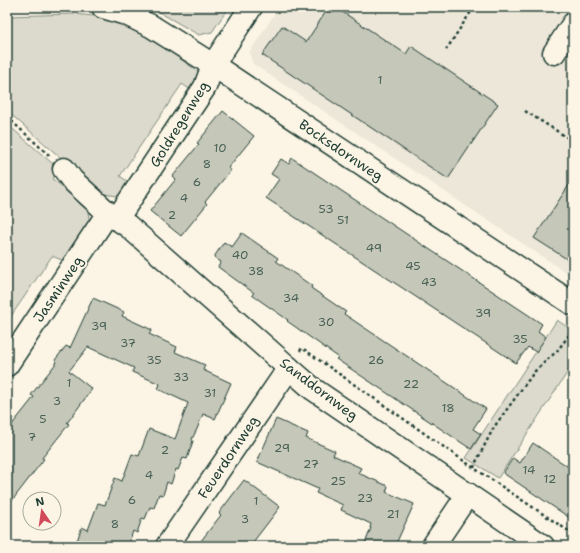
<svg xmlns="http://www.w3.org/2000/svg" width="580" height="553" font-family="'Shantell Sans',sans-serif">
	<rect width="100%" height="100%" fill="#fcf5e5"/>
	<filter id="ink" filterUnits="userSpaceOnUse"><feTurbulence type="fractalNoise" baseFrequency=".025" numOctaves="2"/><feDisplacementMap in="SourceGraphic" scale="8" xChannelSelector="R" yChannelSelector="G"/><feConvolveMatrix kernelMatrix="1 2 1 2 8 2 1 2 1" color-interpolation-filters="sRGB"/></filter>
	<g filter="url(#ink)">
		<polygon fill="#ece7d8" points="279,7 566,7 573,11 573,277 253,64 249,53"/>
		<g fill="#dcdacc" stroke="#7e8c80">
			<polygon points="150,7 229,7 212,32 199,35"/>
			<polygon points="74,14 94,16 126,25 148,36 203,75 194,92 182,84 120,176 131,184 125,192 117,196 104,194 69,165 7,111 7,16"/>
			<polygon points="7,124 60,170 52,179 73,193 87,207 89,218 88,227 64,261 52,256 7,322"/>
			<polygon points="557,320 573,331 573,364 498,478 466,458"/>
		</g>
		<g fill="#c5c7b9" stroke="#1f3d34">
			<polygon points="329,7 335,7 406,54 411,46 498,104 448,179 262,55 282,26 306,42"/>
			<polygon points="223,111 254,136 228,168 231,170 205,202 207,204 181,236 150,211 176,179 173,176 199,144 197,143"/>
			<polygon points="292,158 542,324 538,331 546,337 536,352 528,347 516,363 266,198 279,179 271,174 281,159 289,164"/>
			<polygon points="573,179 573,263 534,238"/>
			<polygon points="242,233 278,258 276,261 312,286 311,288 346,312 344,314 486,409 473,429 481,434 471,449 336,359 338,357 287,321 288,320 252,295 254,293 218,267 221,262 214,257 224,242 232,247"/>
			<polygon points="93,298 124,312 122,316 152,330 149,334 177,347 175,352 205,365 203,370 231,383 215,419 203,414 197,429 192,439 193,441 187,459 183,458 178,470 176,469 171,484 167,482 163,495 159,494 154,508 150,507 145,519 142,518 137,533 133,531 128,546 75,546 82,527 88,530 98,503 105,505 115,478 122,481 132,454 139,456 149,429 175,439 188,403 158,389 160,384 132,372 134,368 88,347 69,371 92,389 67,423 69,424 42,458 44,459 7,507 7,431 34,397 31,395 57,362 55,360 66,346 70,348"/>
			<polygon points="276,419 308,433 306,438 335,451 333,455 361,468 358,473 388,486 386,492 414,504 395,546 364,546 371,528 370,528 371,524 341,510 343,505 316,493 318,489 257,462"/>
			<polygon points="533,443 573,470 573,520 503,473 513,458 520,463"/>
			<polygon points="244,480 280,507 250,546 197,546 221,515 219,513"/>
		</g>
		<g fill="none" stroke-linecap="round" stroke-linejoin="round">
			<defs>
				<g id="minor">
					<polyline points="103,7 126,14 151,26 213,65 573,304"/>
					<polyline points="554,53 573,24"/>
					<polyline points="64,169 72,180 108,213 128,226 289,368 313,389 543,546"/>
					<polyline points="117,219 205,87 213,65 251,7"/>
					<polyline points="7,365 108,213"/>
					<polyline points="167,546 289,368"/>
					<polyline points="433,546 468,494"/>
				</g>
			</defs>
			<use href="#minor" stroke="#1f3d34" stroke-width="25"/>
			<g stroke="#1f3d34" stroke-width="2.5" stroke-dasharray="3 3" stroke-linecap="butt">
				<polyline points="446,50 474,7"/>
				<polyline points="525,111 568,138"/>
				<polyline points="7,117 50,156"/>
				<polyline points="300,351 302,348 474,468 573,534"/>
				<polyline points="474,468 475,464 494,427 535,371 557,351 573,330"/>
			</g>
			<use href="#minor" stroke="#fcf5e5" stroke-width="22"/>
		</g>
	</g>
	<g text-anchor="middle" stroke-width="4" stroke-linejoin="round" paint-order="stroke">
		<g font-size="12" fill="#486055">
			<text x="380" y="84">1</text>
			<text x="220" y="152">10</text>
			<text x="207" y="168">8</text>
			<text x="197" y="186">6</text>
			<text x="184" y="202">4</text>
			<text x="326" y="213">53</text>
			<text x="172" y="219">2</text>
			<text x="343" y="224">51</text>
			<text x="374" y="252">49</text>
			<text x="240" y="259">40</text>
			<text x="413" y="270">45</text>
			<text x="256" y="275">38</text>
			<text x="429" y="286">43</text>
			<text x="291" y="302">34</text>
			<text x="483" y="317">39</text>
			<text x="326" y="326">30</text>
			<text x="99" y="330">39</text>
			<text x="520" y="343">35</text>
			<text x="128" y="347">37</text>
			<text x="154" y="364">35</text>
			<text x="376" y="364">26</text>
			<text x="181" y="381">33</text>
			<text x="69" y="387">1</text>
			<text x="411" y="388">22</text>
			<text x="210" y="397">31</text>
			<text x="57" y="405">3</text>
			<text x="448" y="412">18</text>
			<text x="43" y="423">5</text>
			<text x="32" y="441">7</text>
			<text x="282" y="452">29</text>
			<text x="165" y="454">2</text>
			<text x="311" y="468">27</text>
			<text x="529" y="474">14</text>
			<text x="149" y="479">4</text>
			<text x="550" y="483">12</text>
			<text x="338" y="485">25</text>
			<text x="365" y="502">23</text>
			<text x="132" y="504">6</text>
			<text x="256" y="505">1</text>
			<text x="393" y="518">21</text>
			<text x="245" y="523">3</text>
			<text x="115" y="528">8</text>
		</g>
		<g font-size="14" fill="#1f3d34" stroke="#fcf5e5">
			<text transform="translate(179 124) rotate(-58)" y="5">Goldregenweg</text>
			<text transform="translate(341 150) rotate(34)" y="5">Bocksdornweg</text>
			<text transform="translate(58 289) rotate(-56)" y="5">Jasminweg</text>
			<text transform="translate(319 389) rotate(37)" y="5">Sanddornweg</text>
			<text transform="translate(228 457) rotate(-56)" y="5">Feuerdornweg</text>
		</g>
	</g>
	<rect width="580" height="553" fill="none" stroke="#fcf5e5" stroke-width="24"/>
	<rect x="12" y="12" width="556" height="529" fill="none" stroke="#1f3d34" stroke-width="1.5" filter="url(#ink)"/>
	<g transform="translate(42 511) rotate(347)"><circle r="19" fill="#fcf5e5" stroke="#a4ab9e"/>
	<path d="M0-3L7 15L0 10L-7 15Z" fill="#d1495b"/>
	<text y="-6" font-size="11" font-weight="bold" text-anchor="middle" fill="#1f3d34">N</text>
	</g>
</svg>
